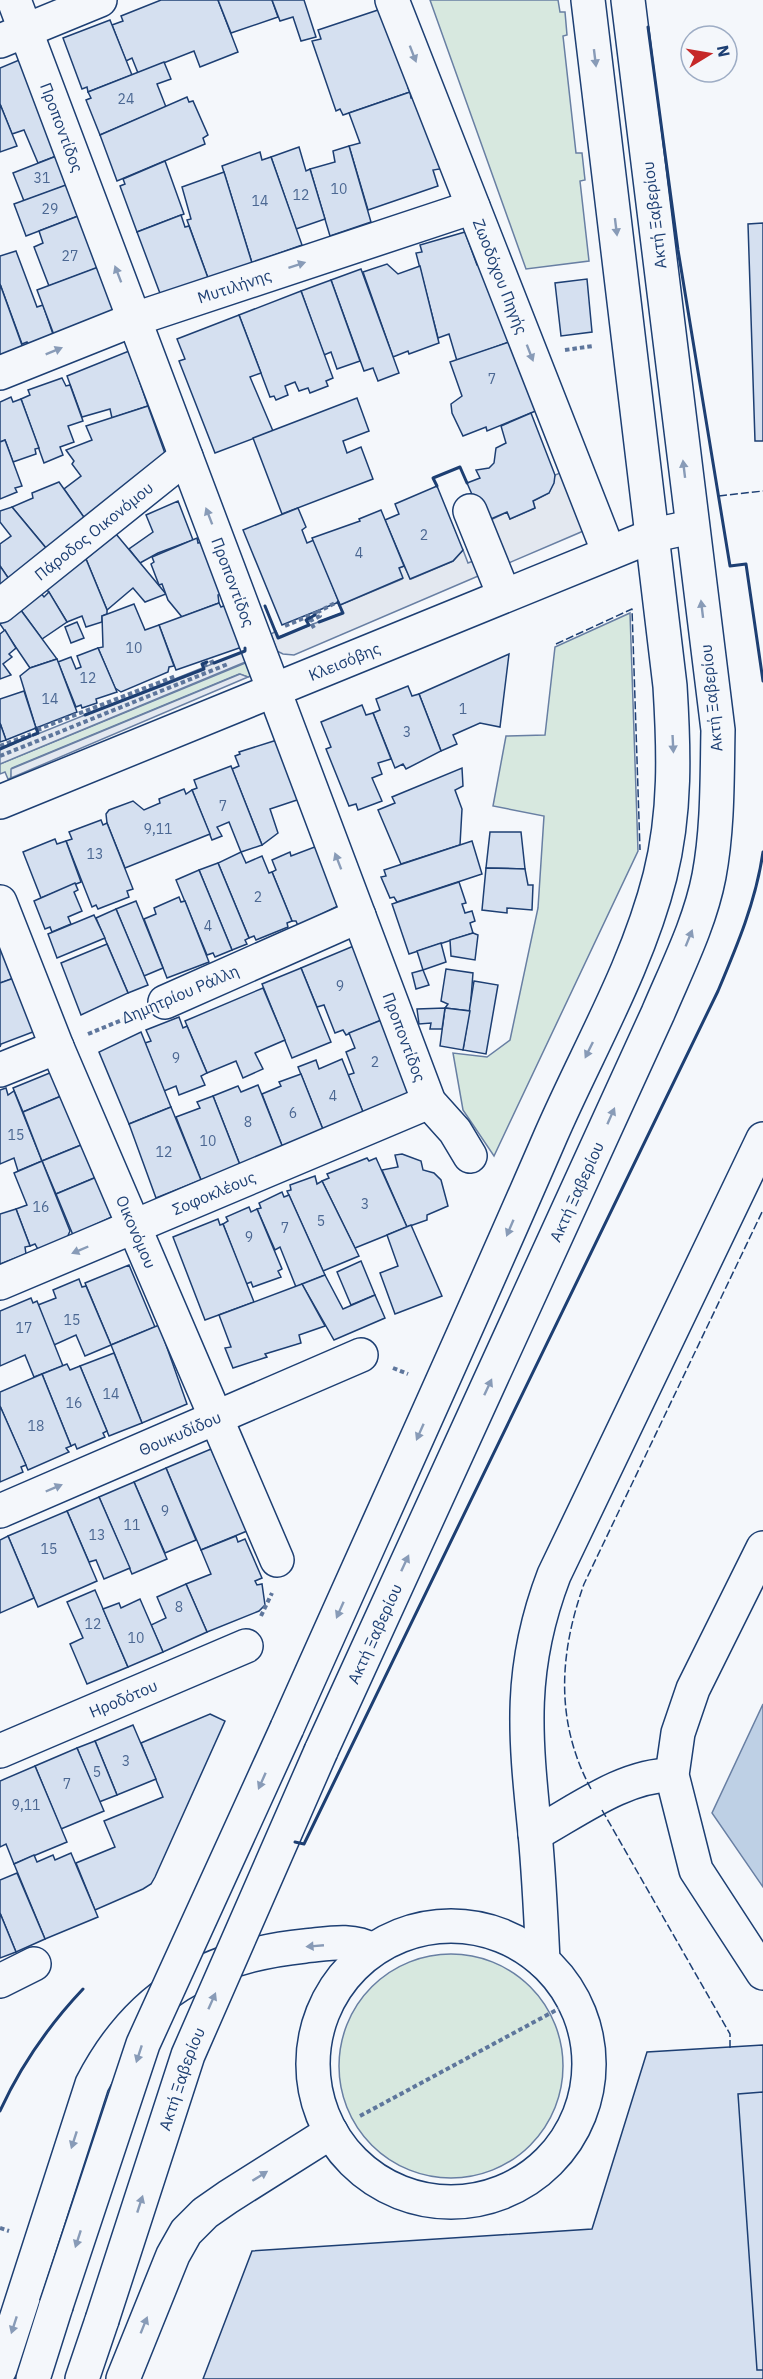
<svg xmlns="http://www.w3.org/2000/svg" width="763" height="2379" font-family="'IBM Plex Sans',sans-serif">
	<rect width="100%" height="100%" fill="#f4f7fb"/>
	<g fill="#d7e8df" stroke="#687fa3" stroke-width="1.5">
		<polygon points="430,0 558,0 560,12 565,12 567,35 563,36 576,153 582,153 585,180 580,181 589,261 526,269"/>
		<polygon points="630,613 638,851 494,1156 463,1110 453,1053 487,1057 510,1040 538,908 544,816 493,806 506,736 545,735 555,647"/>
		<polygon points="255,659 260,672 248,677 239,674 12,768 11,778 8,779 5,772 0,774 0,764"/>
		<circle cx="451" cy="2066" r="112"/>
	</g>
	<g fill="#e3e8f0" stroke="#687fa3" stroke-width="1.5">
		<polygon points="565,471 583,530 581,532 294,655 283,654 277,651 271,634 276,631 279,637 342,613 338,602 340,605 402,579 399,568 404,566 411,579 453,561 463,550 468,563 481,558 470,530 507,512 510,519 535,508 533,501 549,493 555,475"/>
		<polygon points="252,648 255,658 0,764 0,749"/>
		<polygon points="240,674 248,677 11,778 11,769"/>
	</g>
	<polygon fill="#bed0e5" stroke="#687fa3" stroke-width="1.5" points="763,1704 763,1887 712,1813"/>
	<g fill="#d5e0f0" stroke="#1d3f73" stroke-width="1.5">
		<polygon points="161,0 218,0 238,52 200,67 194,51 138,73 132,58 126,61 112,25 123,21 121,16"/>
		<polygon points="218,0 272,0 278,17 231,33"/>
		<polygon points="272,0 304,0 316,37 301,41 293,17 280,21"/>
		<polygon points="381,9 414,86 408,88 410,92 343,115 340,109 336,111 312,41 321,39 318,30"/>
		<polygon points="110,20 132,75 88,92 87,87 82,89 63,38"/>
		<polygon points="24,58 59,155 38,163 24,130 12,134 0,104 0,68"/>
		<polygon points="164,62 171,79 157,84 166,107 100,135 86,100 91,98 88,92"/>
		<polygon points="410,92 411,98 417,98 446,168 433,170 438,186 368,210 349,146 360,143 349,113"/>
		<polygon points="187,97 189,102 193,101 208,135 203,138 205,144 117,181 100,135"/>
		<polygon points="0,104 17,146 0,152"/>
		<polygon points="349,146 371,222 330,236 310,169 335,162 333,151"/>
		<polygon points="299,147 306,171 310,169 325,219 296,229 271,157"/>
		<polygon points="260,152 262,160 271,157 302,245 252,263 222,166"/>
		<polygon points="59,155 70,184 24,201 13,173"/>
		<polygon points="165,161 184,214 137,232 120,186 125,184 123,179"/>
		<polygon points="224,172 252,263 208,278 187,220 191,219 182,187"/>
		<polygon points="74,182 86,213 26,236 14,204"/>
		<polygon points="86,213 105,265 49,286 34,247 43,243 39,231"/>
		<polygon points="181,215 185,227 189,226 208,278 161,296 137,232"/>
		<polygon points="763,223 763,441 755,441 748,224"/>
		<polygon points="465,232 477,265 481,265 509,342 457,361 449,334 438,338 416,253 422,252 420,245"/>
		<polygon points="16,251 37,307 43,305 55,340 30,349 27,342 22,344 0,284 0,256"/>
		<polygon points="387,264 398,274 420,266 439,343 409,354 408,351 393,357 363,272"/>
		<polygon points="101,266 125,313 54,335 37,290"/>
		<polygon points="361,269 399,373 378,381 373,368 364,371 331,280"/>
		<polygon points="587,279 592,332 561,336 555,283"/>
		<polygon points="331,280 360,361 337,369 331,352 324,355 301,291"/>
		<polygon points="0,284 23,348 0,357"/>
		<polygon points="301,291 333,378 326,381 328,386 310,393 308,388 299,391 295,382 285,386 288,395 276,400 274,396 270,397 239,315"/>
		<polygon points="239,315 261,373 250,377 273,431 215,453 179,361 185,359 177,339"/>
		<polygon points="512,341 538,410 487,431 486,427 463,436 452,413 451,404 462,396 450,362"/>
		<polygon points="129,351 148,406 112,418 110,409 82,417 67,376"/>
		<polygon points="62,378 66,386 70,385 83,421 68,426 74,442 60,447 63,455 44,463 21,399 30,395 28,390"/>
		<polygon points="11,397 13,402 21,399 39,448 35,449 36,454 13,462 5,440 0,442 0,402"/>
		<polygon points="357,398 369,431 343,441 347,453 361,447 373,479 282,514 253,438"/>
		<polygon points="148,406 167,459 88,523 64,489 81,476 72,464 74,461 66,450 92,440 86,426"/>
		<polygon points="531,413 555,475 554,483 549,493 533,501 535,508 510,519 507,512 484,522 467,483 480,478 476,470 489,468 494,463 496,448 506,443 501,426"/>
		<polygon points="5,440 22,486 15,488 17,492 0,499 0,442"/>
		<polygon points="59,482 88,523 51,554 12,507 33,498 32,493"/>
		<polygon points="437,486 463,550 453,561 410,579 385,520 399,514 395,504"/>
		<polygon points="178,501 193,540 158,553 140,563 129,549 153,532 146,515"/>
		<polygon points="12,507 51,554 13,585 0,566 0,544 11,536 0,522 0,511"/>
		<polygon points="298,508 306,527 302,530 307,543 314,540 339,602 282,625 243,530"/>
		<polygon points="381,510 404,566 399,568 403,578 340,605 312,538 360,521 359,519"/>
		<polygon points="116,534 166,594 145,602 133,588 107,610 86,559"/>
		<polygon points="197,538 198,543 202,542 222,594 218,595 219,603 182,617 168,600 162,584 159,585 151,564 154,562 152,557"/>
		<polygon points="86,559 107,610 107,614 102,616 102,622 86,627 82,616 67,622 46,588"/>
		<polygon points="0,566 13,585 0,596"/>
		<polygon points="40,592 44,597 49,592 67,622 42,639 20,609"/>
		<polygon points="219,603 221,607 226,605 242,647 176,670 159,625"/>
		<polygon points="134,604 145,630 159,625 174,666 169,667 168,672 121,692 115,688 98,648 103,647 102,616"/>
		<polygon points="20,609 57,659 30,668 0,624"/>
		<polygon points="77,622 84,638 71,643 65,627"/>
		<polygon points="5,630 16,648 9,654 12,657 3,664 11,675 0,679 0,634"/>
		<polygon points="98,648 117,692 96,699 97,703 82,708 81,705 76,707 58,662 71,657 76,669 81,667 77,656"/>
		<polygon points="509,654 500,727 480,723 453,735 457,744 441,751 419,694"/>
		<polygon points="57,659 77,712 36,728 20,676 30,668"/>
		<polygon points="408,686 412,696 419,694 441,751 406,769 403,764 395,768 373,713 380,710 376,699"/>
		<polygon points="24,691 36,728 6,740 0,723 0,699"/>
		<polygon points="362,705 366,715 373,713 391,759 378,763 382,774 372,778 382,801 358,810 356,804 349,806 326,749 331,747 321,722"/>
		<polygon points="0,723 6,740 0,742"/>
		<polygon points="277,740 300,799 270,809 278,833 262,845 232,769 239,766 235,756 240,754 239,752"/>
		<polygon points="231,766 262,845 241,852 229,822 217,827 222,836 212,840 192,790 197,788 194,780"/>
		<polygon points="462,768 463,786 455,790 462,809 460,845 401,864 378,810 395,803 392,797"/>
		<polygon points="184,789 186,794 192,790 210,834 125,868 107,823 106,814 109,810 133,801 144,810 160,803 159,799"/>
		<polygon points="101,820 103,825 107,823 133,889 127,891 129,897 98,909 96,905 92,907 66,841 72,839 69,832"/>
		<polygon points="490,832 521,832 525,869 486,868"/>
		<polygon points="55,839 57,844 66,841 81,882 41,898 23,852"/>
		<polygon points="472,841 482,874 397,902 394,897 390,898 381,877 386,876 384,870"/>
		<polygon points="320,845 342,904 298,926 296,921 292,921 272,872 276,870 272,860 290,852 291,856"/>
		<polygon points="241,852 246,863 262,856 269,873 272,872 292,921 287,923 288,927 256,940 254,936 249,938 218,863"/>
		<polygon points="218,863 249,938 245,940 247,944 232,950 199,870"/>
		<polygon points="486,868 525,869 528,885 533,885 532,910 507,908 507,913 482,910"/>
		<polygon points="199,870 232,950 215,957 213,953 207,955 176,880"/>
		<polygon points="459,882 466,903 462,904 465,913 472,911 475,921 470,923 473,933 409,954 392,904"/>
		<polygon points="75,883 78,890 74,892 82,911 68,917 71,924 52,932 50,927 45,929 34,901"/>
		<polygon points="179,897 181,902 185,901 209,962 167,978 144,919 156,914 154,908"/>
		<polygon points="136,901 163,968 144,976 116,909"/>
		<polygon points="116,909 148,985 128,993 96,918"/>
		<polygon points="94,915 105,938 57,958 48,934"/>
		<polygon points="0,932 14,978 0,983"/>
		<polygon points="473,933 478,935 475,960 451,956 450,940"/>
		<polygon points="441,943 446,962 423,970 417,951"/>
		<polygon points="107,944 128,993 81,1015 61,963"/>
		<polygon points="356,945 384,1019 346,1035 343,1030 335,1033 324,1005 317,1007 301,968"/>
		<polygon points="301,968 331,1042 292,1058 262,984"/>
		<polygon points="446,969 473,973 470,1011 445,1008 448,1004 441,1001"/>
		<polygon points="423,970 429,985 416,989 412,973"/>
		<polygon points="14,978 38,1030 1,1044 0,1047 0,983"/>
		<polygon points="474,981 498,985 486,1054 463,1050"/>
		<polygon points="263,988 285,1040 255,1053 263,1069 243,1078 236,1061 207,1073 185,1021"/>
		<polygon points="445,1008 470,1011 463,1050 440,1046"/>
		<polygon points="445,1008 442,1029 430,1029 431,1023 419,1024 417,1009"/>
		<polygon points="179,1017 183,1028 187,1026 207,1073 201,1076 205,1085 179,1095 176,1086 164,1091 145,1043 151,1041 146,1030"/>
		<polygon points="384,1019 414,1097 365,1117 348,1075 354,1073 346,1052 355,1048 349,1033"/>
		<polygon points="141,1032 171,1107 129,1124 99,1052"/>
		<polygon points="342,1059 365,1117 324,1132 298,1067 316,1060 319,1069"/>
		<polygon points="57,1070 66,1094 23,1112 13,1088"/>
		<polygon points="301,1074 324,1132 283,1148 262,1094 281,1086 279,1082"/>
		<polygon points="258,1085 283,1148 240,1165 213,1096 238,1086 241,1092"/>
		<polygon points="6,1088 8,1095 14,1091 42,1161 18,1171 14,1158 0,1164 0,1090"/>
		<polygon points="66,1094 86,1143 42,1161 23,1112"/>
		<polygon points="213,1096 240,1165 201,1180 176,1117 200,1108 197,1102"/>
		<polygon points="171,1107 201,1180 156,1198 129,1124"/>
		<polygon points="86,1143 99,1176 56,1194 42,1161"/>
		<polygon points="402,1154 421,1161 423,1170 434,1173 441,1180 448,1206 427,1215 427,1220 407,1227 382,1170 398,1167 395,1155"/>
		<polygon points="367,1158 369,1161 376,1158 407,1227 355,1248 322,1181 329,1178 327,1174"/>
		<polygon points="42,1161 70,1231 66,1240 39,1251 35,1244 30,1246 16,1209 27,1205 14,1173"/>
		<polygon points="99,1176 116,1215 73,1235 56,1194"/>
		<polygon points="315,1176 317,1184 322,1181 359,1256 323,1271 287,1191 291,1190 290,1185"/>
		<polygon points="282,1192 284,1197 289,1195 325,1275 296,1287 280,1247 275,1250 257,1209 261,1208 259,1203"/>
		<polygon points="249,1207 251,1212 257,1209 282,1269 278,1271 281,1277 253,1287 251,1282 246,1284 223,1224 228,1221 226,1217"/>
		<polygon points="16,1209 30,1246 25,1247 26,1254 0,1264 0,1214"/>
		<polygon points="218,1219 220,1225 223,1224 254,1302 205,1320 173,1237"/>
		<polygon points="411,1225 442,1296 395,1314 380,1273 398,1266 387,1235"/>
		<polygon points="361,1261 375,1295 351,1305 337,1272"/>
		<polygon points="129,1265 155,1327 111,1345 85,1283"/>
		<polygon points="325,1275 343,1309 375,1295 385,1318 334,1340 302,1284"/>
		<polygon points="79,1279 82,1287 86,1286 111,1345 85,1356 76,1335 54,1345 38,1305 56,1298 53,1290"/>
		<polygon points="302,1284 325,1326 299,1335 301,1343 265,1354 267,1357 233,1368 225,1348 231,1347 219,1315"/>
		<polygon points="31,1298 33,1303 37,1301 63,1366 34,1377 25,1355 0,1366 0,1311"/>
		<polygon points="159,1325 187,1404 142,1423 111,1345"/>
		<polygon points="114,1353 142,1423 109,1436 80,1366"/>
		<polygon points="67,1364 70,1370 80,1366 107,1431 103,1433 105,1437 77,1449 75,1444 71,1446 42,1374"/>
		<polygon points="42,1374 71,1446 66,1448 69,1452 28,1470 0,1406 0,1392"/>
		<polygon points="0,1406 26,1465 21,1467 23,1472 0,1482"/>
		<polygon points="211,1449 247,1531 201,1550 166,1468"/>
		<polygon points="166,1468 196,1540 165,1553 134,1482"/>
		<polygon points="134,1482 167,1559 132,1574 99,1497"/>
		<polygon points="99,1497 130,1568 104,1579 96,1560 89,1562 67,1511"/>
		<polygon points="67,1511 97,1581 38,1607 8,1536"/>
		<polygon points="8,1536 34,1598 0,1613 0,1540"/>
		<polygon points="236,1536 238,1542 245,1539 262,1578 255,1581 257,1585 262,1584 265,1605 259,1611 207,1632 186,1584 211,1574 201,1550"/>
		<polygon points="186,1584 207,1632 163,1652 151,1625 166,1618 157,1597"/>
		<polygon points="95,1590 128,1667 87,1684 70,1644 83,1638 67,1602"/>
		<polygon points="140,1599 163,1652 128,1667 103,1609 119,1603 121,1608"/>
		<polygon points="210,1714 225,1721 155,1877 151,1884 143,1889 95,1910 76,1863 115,1847 104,1821 163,1797 141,1743"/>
		<polygon points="133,1725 156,1779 117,1795 95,1741"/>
		<polygon points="95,1741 117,1795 99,1802 77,1748"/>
		<polygon points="77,1748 104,1811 61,1829 35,1766"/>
		<polygon points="35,1766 67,1842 14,1864 6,1844 0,1847 0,1781"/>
		<polygon points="71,1853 98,1917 45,1939 14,1864 34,1855 37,1862 53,1855 55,1860"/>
		<polygon points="17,1873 45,1939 16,1952 0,1913 0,1880"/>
		<polygon points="0,1913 16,1952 0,1958"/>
		<polygon points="763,2045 763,2379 203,2379 252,2251 592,2229 647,2052"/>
		<polygon points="763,2092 763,2370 757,2370 738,2094"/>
	</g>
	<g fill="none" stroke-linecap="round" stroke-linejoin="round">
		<defs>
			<g id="minor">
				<path id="s1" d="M14,0L429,1102L455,1131L470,1156"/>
				<path id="s2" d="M392,0L609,553"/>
				<polyline points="0,41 100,0"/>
				<path id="s3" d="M0,373L135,319L473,207"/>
				<polyline points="470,511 504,595"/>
				<path id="s4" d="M0,606L186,457"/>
				<path id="s5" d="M0,802L654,535L691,527"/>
				<path id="s6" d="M0,902L57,1047L277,1560"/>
				<polyline points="165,1002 359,916"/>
				<polyline points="0,1070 57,1047"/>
				<path id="s7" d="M0,1283L429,1102"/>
				<path id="s8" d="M0,1511L361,1355"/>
				<polyline points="763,1548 693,1689 678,1733 672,1775 696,1870 763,1973"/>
				<path id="s9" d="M0,1751L246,1646"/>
				<path d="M535,1834C577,1811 624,1775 672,1775"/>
				<circle cx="451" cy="2064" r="138"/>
				<path d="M543,1961C541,1919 539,1875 535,1833C525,1735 518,1669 554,1575L763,1139"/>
				<polyline points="0,1981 34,1964"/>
			</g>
			<g id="major">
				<path d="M287,1728C375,1530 465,1334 551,1135C588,1050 637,967 660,876C676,812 674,750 670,686L588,0"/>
				<path id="s10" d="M321,1751L658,1013C677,968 700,923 709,876C718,828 717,778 718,730L628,0"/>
				<path d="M0,2369L92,2084C138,1995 206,1956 305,1946C327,1944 352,1938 372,1950"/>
				<polyline points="33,2379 56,2306"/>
				<polyline points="82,2379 102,2320"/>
				<polyline points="123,2379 173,2255 186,2232 205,2213 228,2197 331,2132"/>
			</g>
		</defs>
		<use href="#minor" stroke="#1d3f73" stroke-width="36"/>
		<use href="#major" stroke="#1d3f73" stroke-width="36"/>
		<g stroke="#5e769c" stroke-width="4" stroke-dasharray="4.5 3" stroke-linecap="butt">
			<polyline points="565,350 593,346"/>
			<polyline points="285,626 318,612"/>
			<polyline points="314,628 310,621 320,616 318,612 335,603"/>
			<polyline points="206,667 205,665 214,661"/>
			<polyline points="39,727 40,733"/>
			<polyline points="44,727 176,676"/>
			<polyline points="0,746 31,734"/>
			<polyline points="0,756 228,664"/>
			<polyline points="88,1034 134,1015"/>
			<polyline points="393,1368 408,1374"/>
			<polyline points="261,1616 272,1593"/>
			<polyline points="360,2116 573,2001"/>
			<polyline points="0,2228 9,2231"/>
		</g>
		<use href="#minor" stroke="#f4f7fb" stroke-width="33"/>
		<use href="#major" stroke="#f4f7fb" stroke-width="33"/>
		<defs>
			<g id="major-bridge">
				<polyline points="56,2306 143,2044 287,1728"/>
				<path id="s11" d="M102,2320L188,2055L321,1751"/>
			</g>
		</defs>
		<use href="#major-bridge" stroke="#1d3f73" stroke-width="36" stroke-linecap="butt"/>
		<use href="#major-bridge" stroke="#f4f7fb" stroke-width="33"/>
		<g stroke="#1d3f73" stroke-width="1.5" stroke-dasharray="8 3" stroke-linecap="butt">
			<polyline points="719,496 763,491"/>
			<polyline points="556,644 632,609 640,850"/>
			<path d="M591,1789C555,1722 559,1654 584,1584L763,1210"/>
			<polyline points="602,1810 730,2034 730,2049"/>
		</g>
		<g stroke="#1d3f73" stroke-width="3">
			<polyline points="648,27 678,250 730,566 746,564 763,681"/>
			<polyline points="437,486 433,478 460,467 467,483"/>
			<polyline points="265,606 278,638 309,625 306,620 315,615"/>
			<polyline points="319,622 343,613 338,602"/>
			<polyline points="214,663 245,651 245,648"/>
			<polyline points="85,715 204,669 202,664 207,662"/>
			<polyline points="33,735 38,733 36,728"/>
			<polyline points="0,749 30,736"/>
			<path d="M295,1842L304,1844L718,991C737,946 756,901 763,852"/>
			<path d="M0,2111C21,2065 49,2025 83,1989"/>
		</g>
	</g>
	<defs><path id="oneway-solid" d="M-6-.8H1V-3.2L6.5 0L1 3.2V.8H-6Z" transform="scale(1.5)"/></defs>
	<g fill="#889bb7">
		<use href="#oneway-solid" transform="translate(413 54) rotate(69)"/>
		<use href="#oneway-solid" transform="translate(595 58) rotate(83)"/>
		<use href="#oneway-solid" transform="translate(616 227) rotate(83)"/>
		<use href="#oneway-solid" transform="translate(297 265) rotate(-18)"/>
		<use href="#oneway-solid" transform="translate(118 274) rotate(-111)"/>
		<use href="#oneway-solid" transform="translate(54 351) rotate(-22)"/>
		<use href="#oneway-solid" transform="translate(530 353) rotate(69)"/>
		<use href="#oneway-solid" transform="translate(684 469) rotate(-97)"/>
		<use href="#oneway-solid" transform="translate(209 516) rotate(-111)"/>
		<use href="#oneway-solid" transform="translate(702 609) rotate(-97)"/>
		<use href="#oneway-solid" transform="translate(673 744) rotate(87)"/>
		<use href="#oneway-solid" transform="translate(338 861) rotate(-111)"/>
		<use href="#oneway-solid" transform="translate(689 938) rotate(-68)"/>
		<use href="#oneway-solid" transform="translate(589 1050) rotate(116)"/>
		<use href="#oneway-solid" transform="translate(611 1116) rotate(-66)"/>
		<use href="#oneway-solid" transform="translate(510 1228) rotate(113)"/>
		<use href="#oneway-solid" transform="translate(80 1250) rotate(157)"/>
		<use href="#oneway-solid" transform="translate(488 1387) rotate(-65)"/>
		<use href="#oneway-solid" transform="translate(420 1432) rotate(114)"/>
		<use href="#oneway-solid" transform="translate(54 1488) rotate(-23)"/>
		<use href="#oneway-solid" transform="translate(405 1563) rotate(-65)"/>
		<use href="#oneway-solid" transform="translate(340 1610) rotate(114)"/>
		<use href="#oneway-solid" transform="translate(262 1781) rotate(114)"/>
		<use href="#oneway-solid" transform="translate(315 1946) rotate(175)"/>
		<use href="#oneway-solid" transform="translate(212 2001) rotate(-66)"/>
		<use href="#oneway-solid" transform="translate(139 2054) rotate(108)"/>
		<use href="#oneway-solid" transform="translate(74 2140) rotate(108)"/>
		<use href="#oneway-solid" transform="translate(260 2176) rotate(-32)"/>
		<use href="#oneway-solid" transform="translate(140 2204) rotate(-72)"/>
		<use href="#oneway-solid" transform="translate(78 2239) rotate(108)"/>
		<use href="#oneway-solid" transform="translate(14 2325) rotate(108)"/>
		<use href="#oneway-solid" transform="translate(144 2325) rotate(-68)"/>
	</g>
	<g text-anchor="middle" stroke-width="4.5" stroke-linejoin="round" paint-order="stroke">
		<g font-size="14" fill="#4b6792">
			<text x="126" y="104">24</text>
			<text x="42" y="183">31</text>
			<text x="339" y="194">10</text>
			<text x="301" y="200">12</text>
			<text x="260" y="206">14</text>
			<text x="50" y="214">29</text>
			<text x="70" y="261">27</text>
			<text x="492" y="384">7</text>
			<text x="424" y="540">2</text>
			<text x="359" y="558">4</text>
			<text x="134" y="653">10</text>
			<text x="88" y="683">12</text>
			<text x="50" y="704">14</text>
			<text x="463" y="714">1</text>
			<text x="407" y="737">3</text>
			<text x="223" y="811">7</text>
			<text x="158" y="834">9,11</text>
			<text x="95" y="859">13</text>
			<text x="258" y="902">2</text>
			<text x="208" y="931">4</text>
			<text x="340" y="991">9</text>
			<text x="176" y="1063">9</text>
			<text x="375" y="1067">2</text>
			<text x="333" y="1101">4</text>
			<text x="293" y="1118">6</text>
			<text x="248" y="1127">8</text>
			<text x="16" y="1140">15</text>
			<text x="208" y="1146">10</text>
			<text x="164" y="1157">12</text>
			<text x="365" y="1209">3</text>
			<text x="41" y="1212">16</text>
			<text x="321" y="1226">5</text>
			<text x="285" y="1233">7</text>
			<text x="249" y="1242">9</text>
			<text x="72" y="1325">15</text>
			<text x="24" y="1333">17</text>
			<text x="111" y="1399">14</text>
			<text x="74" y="1408">16</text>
			<text x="36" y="1431">18</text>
			<text x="165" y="1516">9</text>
			<text x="132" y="1530">11</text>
			<text x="97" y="1540">13</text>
			<text x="49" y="1554">15</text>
			<text x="179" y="1612">8</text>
			<text x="93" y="1629">12</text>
			<text x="136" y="1643">10</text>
			<text x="126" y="1766">3</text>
			<text x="97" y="1777">5</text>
			<text x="67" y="1789">7</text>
			<text x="26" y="1810">9,11</text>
		</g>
		<g font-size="16" fill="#1d3f73" stroke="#f4f7fb">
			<text dy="6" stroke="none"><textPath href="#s1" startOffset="136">Προποντίδος</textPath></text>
			<text transform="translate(654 215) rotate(-97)" y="6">Ακτή Ξαβερίου</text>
			<text dy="6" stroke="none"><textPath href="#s2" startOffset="297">Ζωοδόχου Πηγής</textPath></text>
			<text dy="6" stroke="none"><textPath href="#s3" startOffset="250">Μυτιλήνης</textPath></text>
			<text dy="6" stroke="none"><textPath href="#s4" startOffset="120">Πάροδος Οικονόμου</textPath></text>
			<text dy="6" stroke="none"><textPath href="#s1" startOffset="622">Προποντίδος</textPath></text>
			<text dy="6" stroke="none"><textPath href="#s5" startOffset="372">Κλεισόβης</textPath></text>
			<text transform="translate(711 698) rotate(-96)" y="6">Ακτή Ξαβερίου</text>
			<text transform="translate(180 994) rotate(-23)" y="6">Δημητρίου Ράλλη</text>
			<text dy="6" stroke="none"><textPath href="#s1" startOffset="1108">Προποντίδος</textPath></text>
			<text dy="6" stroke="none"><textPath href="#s10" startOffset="615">Ακτή Ξαβερίου</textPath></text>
			<text dy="6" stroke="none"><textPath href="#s7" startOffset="232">Σοφοκλέους</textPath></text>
			<text dy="6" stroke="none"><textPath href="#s6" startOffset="357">Οικονόμου</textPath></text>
			<text dy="6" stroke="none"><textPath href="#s8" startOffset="196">Θουκυδίδου</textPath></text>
			<text dy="6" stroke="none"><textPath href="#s10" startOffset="129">Ακτή Ξαβερίου</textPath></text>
			<text dy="6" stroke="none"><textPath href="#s9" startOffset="134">Ηροδότου</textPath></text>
			<text dy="6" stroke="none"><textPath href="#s11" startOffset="254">Ακτή Ξαβερίου</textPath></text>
		</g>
	</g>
	<g transform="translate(709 54) rotate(79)"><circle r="28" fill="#f4f7fb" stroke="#9eadc5" stroke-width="1.5"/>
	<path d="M0-4.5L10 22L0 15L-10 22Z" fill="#c62828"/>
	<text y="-9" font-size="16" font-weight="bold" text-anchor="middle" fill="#1d3f73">N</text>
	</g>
</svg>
